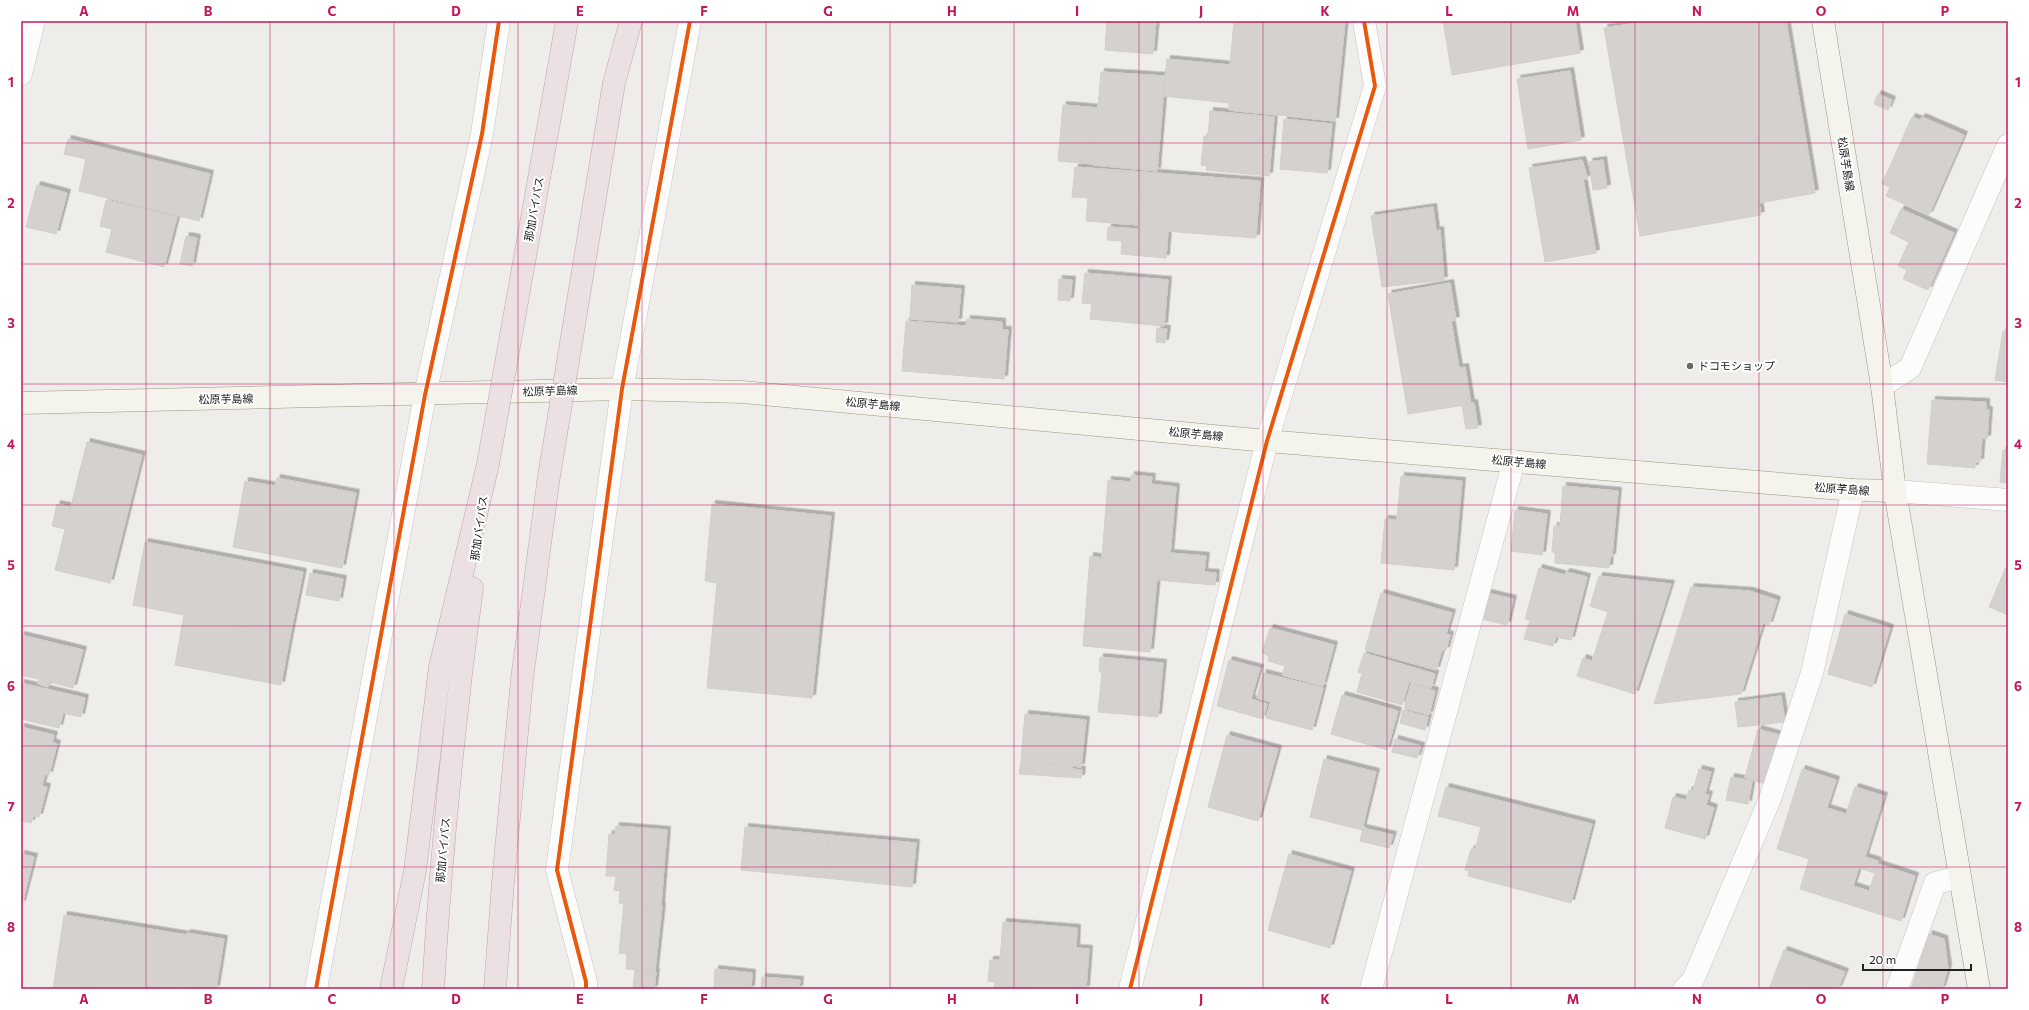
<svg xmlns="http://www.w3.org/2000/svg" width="2029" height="1010" font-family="Commissioner,'Noto Sans JP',sans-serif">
	<defs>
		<filter id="shadow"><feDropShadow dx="3.5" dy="-3.5" stdDeviation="0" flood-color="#0004"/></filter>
	</defs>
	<rect width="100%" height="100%" fill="#efedea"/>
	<g fill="#d4d1cf" stroke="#d2cecb" filter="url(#shadow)">
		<polygon points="1107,21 1156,21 1153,54 1105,50"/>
		<polygon points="1234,21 1345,21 1335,121 1229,110 1229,103 1163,96 1167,59 1230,65"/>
		<polygon points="1443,21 1575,21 1580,53 1452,75"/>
		<polygon points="1637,21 1786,21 1815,193 1759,203 1761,215 1640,236 1604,28 1637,23"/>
		<polygon points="1570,71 1581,140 1528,149 1517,79"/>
		<polygon points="1101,72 1165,76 1157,171 1093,165"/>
		<polygon points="1878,94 1892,100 1888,110 1874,104"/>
		<polygon points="1063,105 1098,108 1093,164 1058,161"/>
		<polygon points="1210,111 1274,117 1269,176 1206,170 1207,166 1201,165 1204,136 1208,137"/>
		<polygon points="1912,117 1920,120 1922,117 1964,135 1929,215 1886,196 1890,187 1882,184"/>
		<polygon points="1284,119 1332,124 1327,173 1280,169"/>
		<polygon points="68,139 210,174 199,221 79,191 86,159 64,154"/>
		<polygon points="1582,160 1588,179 1583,179 1596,253 1545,262 1529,168"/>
		<polygon points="1603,160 1607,188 1593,190 1589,162"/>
		<polygon points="1075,167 1143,172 1139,225 1086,221 1088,198 1072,197"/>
		<polygon points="1143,172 1260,181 1256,238 1139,229"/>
		<polygon points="37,185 67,193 56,234 26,227"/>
		<polygon points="106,200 177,217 164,267 106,252 112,229 100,226"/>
		<polygon points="1433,207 1436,231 1440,230 1444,280 1382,287 1371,216"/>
		<polygon points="1901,209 1954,233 1928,290 1903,279 1907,270 1898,266 1909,242 1890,233"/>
		<polygon points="1108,227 1168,231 1166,258 1121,254 1122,241 1107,240"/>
		<polygon points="186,236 197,238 192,266 180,264"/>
		<polygon points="1085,273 1168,280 1164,326 1090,319 1092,304 1082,303"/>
		<polygon points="1059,279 1072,280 1070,301 1058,300"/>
		<polygon points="1450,283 1456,320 1451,321 1459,368 1465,367 1471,404 1408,414 1388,294"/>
		<polygon points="912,285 961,289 958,322 910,319"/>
		<polygon points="967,319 1002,322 1002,330 1008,330 1004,379 902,371 906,321 966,326"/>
		<polygon points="1157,328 1167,329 1165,343 1156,342"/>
		<polygon points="2003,331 2008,331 2008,382 1995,380"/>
		<polygon points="1932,400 1986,402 1986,410 1989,410 1987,439 1982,438 1980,462 1975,462 1975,468 1927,464"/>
		<polygon points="1474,403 1478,428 1466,429 1462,405"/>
		<polygon points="87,442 142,455 110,583 55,570"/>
		<polygon points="2003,450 2008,451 2008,483 2000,482"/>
		<polygon points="1131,475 1152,477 1151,484 1176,487 1168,579 1157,578 1150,652 1083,646 1090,556 1102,558 1108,480 1131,482"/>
		<polygon points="1401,476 1462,481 1454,570 1381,563 1385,519 1397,520"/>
		<polygon points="277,478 356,493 342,568 233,547 245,481 275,486"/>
		<polygon points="1563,486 1618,491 1612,557 1552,552 1554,526 1560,526"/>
		<polygon points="57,504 71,507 65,529 52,526"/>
		<polygon points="712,504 831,516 812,698 707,688 717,583 705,581"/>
		<polygon points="1515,510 1547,514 1542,555 1511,551"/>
		<polygon points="145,542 303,572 290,636 133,605"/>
		<polygon points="1555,552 1610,557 1609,568 1555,563"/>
		<polygon points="1170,553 1206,556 1204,572 1216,573 1215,585 1156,580 1157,578 1168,579"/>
		<polygon points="2006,567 2008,568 2008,615 1989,607"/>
		<polygon points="1539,568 1565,575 1566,572 1587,577 1571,640 1556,637 1553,646 1524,639 1530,620 1525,619"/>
		<polygon points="310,573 343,579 339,601 306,595"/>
		<polygon points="1599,576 1671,584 1657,628 1590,606"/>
		<polygon points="1691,587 1750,591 1777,600 1769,625 1763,623 1741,694 1654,704"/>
		<polygon points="1381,593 1452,613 1446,634 1450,635 1446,650 1442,650 1436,670 1365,650"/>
		<polygon points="1488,593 1513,599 1507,625 1481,619"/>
		<polygon points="1608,612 1657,628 1635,694 1577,676 1583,658 1592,661"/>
		<polygon points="1845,614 1890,628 1872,687 1828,674"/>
		<polygon points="184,615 290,636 281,685 175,665"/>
		<polygon points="1270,628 1334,645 1323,686 1282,675 1285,666 1268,661 1269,656 1262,653"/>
		<polygon points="21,635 83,650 73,688 50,682 48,687 38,684 39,679 21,675"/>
		<polygon points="1364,653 1435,674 1431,688 1409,682 1402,705 1357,692 1362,673 1358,672"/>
		<polygon points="1100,657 1163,663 1158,717 1098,712 1102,672 1099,672"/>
		<polygon points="1229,660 1260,668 1251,699 1267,704 1263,719 1217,706"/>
		<polygon points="1263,673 1323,688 1312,730 1266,718 1271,702 1257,698"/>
		<polygon points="21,683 85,698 81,717 63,713 59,728 21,719"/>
		<polygon points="1411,684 1435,691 1429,715 1404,708"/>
		<polygon points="1342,695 1398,711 1387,750 1331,734"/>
		<polygon points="1781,696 1785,722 1738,727 1735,702"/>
		<polygon points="1403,710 1428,717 1425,730 1400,723"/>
		<polygon points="1025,714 1086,720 1081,767 1021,761"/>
		<polygon points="21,727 54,735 52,742 57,744 49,775 45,774 42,786 47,787 39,817 33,816 31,823 21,821"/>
		<polygon points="1758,729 1783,736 1769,785 1745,778"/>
		<polygon points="1227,735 1278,749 1258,821 1208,807"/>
		<polygon points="1395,739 1421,746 1417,758 1392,752"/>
		<polygon points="1324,759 1376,772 1362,830 1310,817"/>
		<polygon points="1021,761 1072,766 1072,769 1082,770 1081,778 1019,774"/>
		<polygon points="1699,769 1711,772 1705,794 1693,791"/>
		<polygon points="1802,769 1836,780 1827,808 1846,814 1855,787 1884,796 1865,857 1878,861 1874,873 1859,868 1853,886 1869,891 1878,864 1915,876 1901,921 1800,889 1809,859 1777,849"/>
		<polygon points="1731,777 1752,781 1748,804 1726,800"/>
		<polygon points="1446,787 1592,824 1571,903 1468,876 1469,871 1465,870 1471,849 1475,850 1481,827 1438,816"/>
		<polygon points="1689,790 1709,795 1706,805 1714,808 1705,839 1665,828 1673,797 1686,800"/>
		<polygon points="616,826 667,830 661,906 619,903 620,891 614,890 616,876 606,876 609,834 615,835"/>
		<polygon points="745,827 829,835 825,878 741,870"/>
		<polygon points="1363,828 1393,835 1389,848 1360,841"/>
		<polygon points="829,835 916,843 912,887 825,878"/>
		<polygon points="21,854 34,857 22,904 21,904"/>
		<polygon points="1289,854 1351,871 1330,948 1268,930"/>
		<polygon points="624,903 662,906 655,971 626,969 627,954 619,953"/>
		<polygon points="64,915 187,935 178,989 53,989"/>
		<polygon points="1003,922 1077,928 1076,948 1089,949 1086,989 994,989 995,982 988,981 990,960 1000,960"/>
		<polygon points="187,933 224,939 216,989 178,989"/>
		<polygon points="1929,934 1944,939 1948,968 1942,989 1911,989"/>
		<polygon points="1784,950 1845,972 1838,989 1769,989"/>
		<polygon points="715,969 752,973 751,989 714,989"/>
		<polygon points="635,970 656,972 654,989 633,989"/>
		<polygon points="762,977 800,980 799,989 761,989"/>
	</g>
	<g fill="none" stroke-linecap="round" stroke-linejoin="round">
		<defs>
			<g id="street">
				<polyline points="21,74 34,21"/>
				<polyline points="1882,386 1910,368 2008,145"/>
				<polyline points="1895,491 2008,500"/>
				<polyline points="316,989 425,395 482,134 499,21"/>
				<polyline points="586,989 586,982 557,870 622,389 690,21"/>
				<polyline points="1130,989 1267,441 1375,86 1364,21"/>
				<polyline points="1371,989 1514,461"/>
				<polyline points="1684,989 1693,980 1770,799 1812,673 1853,490"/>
				<polyline points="1897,989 1935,883 1960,877"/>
			</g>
			<g id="secondary">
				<polyline points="21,403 622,389 742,392 1267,441 1853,490 1895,491 1882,386 1823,21"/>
				<polyline points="1895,491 1979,989"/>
			</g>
			<g id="highway">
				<polyline points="558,72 567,21"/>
				<polyline points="614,83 631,21"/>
				<polyline points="391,989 415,871 440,667 488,464"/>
				<path d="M433,989C441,855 454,721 472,588"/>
				<polyline points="495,989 503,882"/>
			</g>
		</defs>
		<use href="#street" stroke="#c6c5c4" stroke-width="23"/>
		<use href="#secondary" stroke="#999981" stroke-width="23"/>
		<use href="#highway" stroke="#c4a1ae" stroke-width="23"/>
		<use href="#street" stroke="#fdfcfc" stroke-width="22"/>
		<use href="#secondary" stroke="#f4f4ed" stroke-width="22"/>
		<use href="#highway" stroke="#ebe0e2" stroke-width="22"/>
		<defs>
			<g id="highway-bridge">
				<polyline points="488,464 558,72"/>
				<polyline points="503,882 522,679 549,476 614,83"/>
			</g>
		</defs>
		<use href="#highway-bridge" stroke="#c4a1ae" stroke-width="23" stroke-linecap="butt"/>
		<use href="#highway-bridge" stroke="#ebe0e2" stroke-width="22"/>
		<defs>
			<g id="cycleway">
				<polyline points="316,989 425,395 482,134 499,21"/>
				<polyline points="586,989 586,982 557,870 622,389 690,21"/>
				<polyline points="1130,989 1267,441 1375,86 1364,21"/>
			</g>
		</defs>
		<use href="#cycleway" stroke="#fff" stroke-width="6"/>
		<use href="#cycleway" stroke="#e8590c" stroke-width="4"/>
	</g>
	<path fill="none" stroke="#c2185b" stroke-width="1" stroke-opacity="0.55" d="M146,21V989M270,21V989M394,21V989M518,21V989M642,21V989M766,21V989M890,21V989M1014,21V989M1139,21V989M1263,21V989M1387,21V989M1511,21V989M1635,21V989M1759,21V989M1883,21V989M21,143H2008M21,264H2008M21,384H2008M21,505H2008M21,626H2008M21,746H2008M21,867H2008"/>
	<circle fill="#696867" stroke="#fff" stroke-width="1.5" cx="1690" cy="366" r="4"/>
	<g text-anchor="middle" stroke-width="4" stroke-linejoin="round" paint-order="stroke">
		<g font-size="11" fill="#212121" stroke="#fff">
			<text transform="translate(1846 164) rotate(81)" y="4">松原芋島線</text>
			<text transform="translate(534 209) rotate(-80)" y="4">那加バイパス</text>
			<text transform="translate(550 391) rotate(-2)" y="4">松原芋島線</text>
			<text transform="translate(226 399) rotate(-1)" y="4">松原芋島線</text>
			<text transform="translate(873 404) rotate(5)" y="4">松原芋島線</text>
			<text transform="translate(1196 434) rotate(5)" y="4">松原芋島線</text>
			<text transform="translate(1519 462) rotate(5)" y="4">松原芋島線</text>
			<text transform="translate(1842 489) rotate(4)" y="4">松原芋島線</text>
			<text transform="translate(479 528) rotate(-82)" y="4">那加バイパス</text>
			<text transform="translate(443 850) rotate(-85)" y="4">那加バイパス</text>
		</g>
		<g font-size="11" fill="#212121" stroke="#fff" text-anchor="start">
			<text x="1698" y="370">ドコモショップ</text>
		</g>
	</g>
	<rect width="2029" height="1010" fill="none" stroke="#ffffff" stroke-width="44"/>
	<path d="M1863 964v6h108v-6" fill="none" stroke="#212121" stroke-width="2"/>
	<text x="1869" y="964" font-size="12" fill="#212121" stroke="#ffffff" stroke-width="3" paint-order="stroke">20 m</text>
	<rect x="22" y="22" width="1985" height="966" fill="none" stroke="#c2185b" stroke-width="1.5"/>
	<g font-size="13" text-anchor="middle" font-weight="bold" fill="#c2185b">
		<text x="84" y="16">A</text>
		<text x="208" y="16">B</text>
		<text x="332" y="16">C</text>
		<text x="456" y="16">D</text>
		<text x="580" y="16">E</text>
		<text x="704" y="16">F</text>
		<text x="828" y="16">G</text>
		<text x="952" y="16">H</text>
		<text x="1077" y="16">I</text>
		<text x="1201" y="16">J</text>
		<text x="1325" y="16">K</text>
		<text x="1449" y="16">L</text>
		<text x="1573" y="16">M</text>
		<text x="1697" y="16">N</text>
		<text x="1821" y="16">O</text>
		<text x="1945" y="16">P</text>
		<text x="11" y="87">1</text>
		<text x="2018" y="87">1</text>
		<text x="11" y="208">2</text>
		<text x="2018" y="208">2</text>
		<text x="11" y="328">3</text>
		<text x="2018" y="328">3</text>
		<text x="11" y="449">4</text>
		<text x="2018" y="449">4</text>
		<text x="11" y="570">5</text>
		<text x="2018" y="570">5</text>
		<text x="11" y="691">6</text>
		<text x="2018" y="691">6</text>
		<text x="11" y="811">7</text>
		<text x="2018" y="811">7</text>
		<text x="11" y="932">8</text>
		<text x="2018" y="932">8</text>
		<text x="84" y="1004">A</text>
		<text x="208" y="1004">B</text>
		<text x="332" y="1004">C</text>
		<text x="456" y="1004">D</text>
		<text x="580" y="1004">E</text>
		<text x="704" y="1004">F</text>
		<text x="828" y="1004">G</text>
		<text x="952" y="1004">H</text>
		<text x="1077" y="1004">I</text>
		<text x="1201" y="1004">J</text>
		<text x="1325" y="1004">K</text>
		<text x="1449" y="1004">L</text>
		<text x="1573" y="1004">M</text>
		<text x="1697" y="1004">N</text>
		<text x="1821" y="1004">O</text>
		<text x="1945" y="1004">P</text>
	</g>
</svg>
